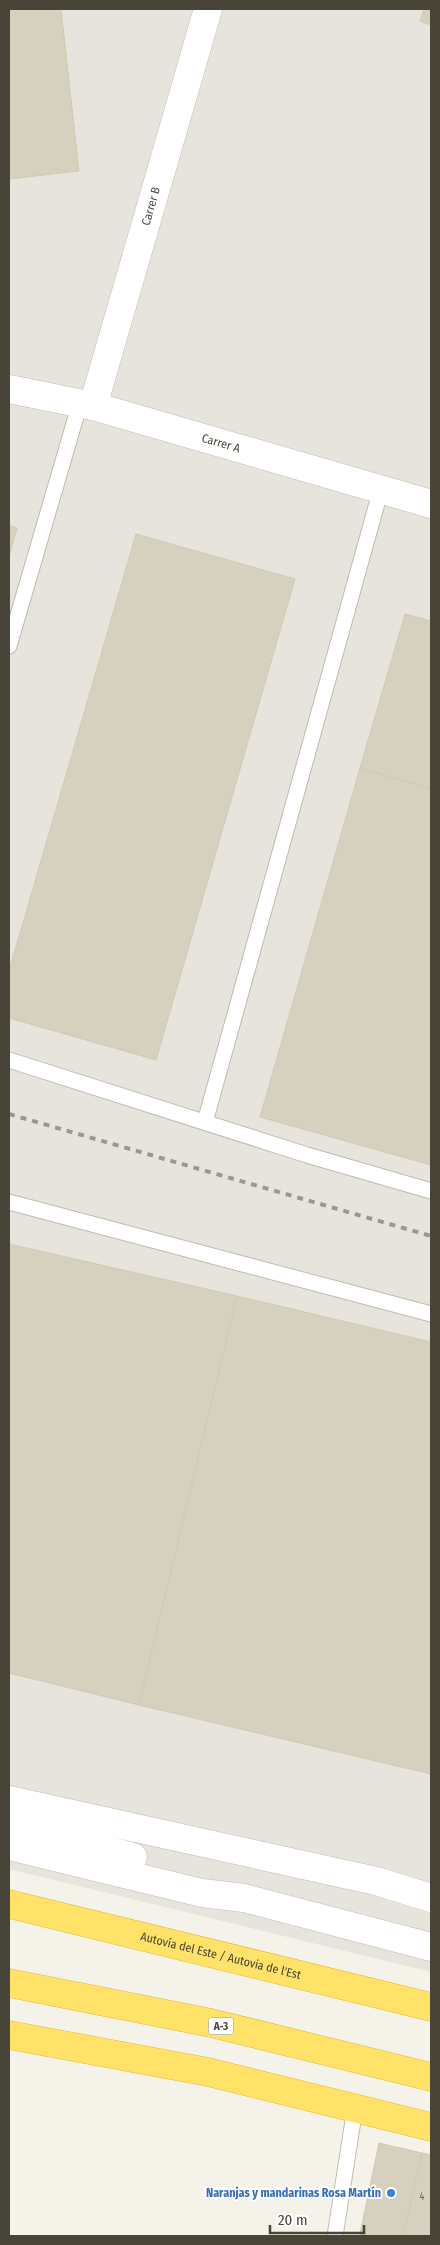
<svg xmlns="http://www.w3.org/2000/svg" width="440" height="2245" font-family="'Fira Sans Condensed',sans-serif">
	<rect width="100%" height="100%" fill="#f5f3e9"/>
	<polygon fill="#e7e4dd" points="9,9 431,9 431,1972 9,1869"/>
	<g fill="#d6d0be" stroke="#d1c9b1">
		<polygon points="9,9 61,9 79,171 9,179"/>
		<polygon points="424,9 431,9 431,25 420,21"/>
		<polygon points="9,525 17,528 9,557"/>
		<polygon points="136,534 295,579 156,1060 9,1018 9,971"/>
		<polygon points="405,614 431,621 431,789 360,768"/>
		<polygon points="360,768 431,789 431,1165 260,1117"/>
		<polygon points="9,1244 237,1296 139,1705 9,1673"/>
		<polygon points="237,1296 431,1342 431,1774 139,1705"/>
		<polygon points="379,2143 422,2153 403,2236 370,2236 360,2234"/>
		<polygon points="422,2153 431,2155 431,2236 403,2236"/>
	</g>
	<g fill="none" stroke-linecap="round" stroke-linejoin="round">
		<defs>
			<g id="service">
				<polyline points="9,646 80,403"/>
				<polyline points="9,1060 307,1155 431,1191"/>
				<polyline points="205,1122 381,489"/>
				<polyline points="9,1202 431,1314"/>
				<polyline points="335,2236 355,2108"/>
			</g>
			<g id="minor">
				<path id="s1" d="M9,389L93,406L431,504"/>
				<path id="s2" d="M93,406L208,9"/>
				<polyline points="9,1800 376,1881 431,1898"/>
				<polyline points="9,1823 133,1857"/>
				<polyline points="9,1846 202,1893 244,1898 431,1947"/>
			</g>
			<g id="motorway">
				<path id="s3" d="M9,1904L431,2007"/>
				<polyline points="9,1983 211,2023 431,2077"/>
				<polyline points="9,2035 208,2072 431,2127"/>
			</g>
		</defs>
		<use href="#service" stroke="#c0bcab" stroke-width="17"/>
		<use href="#minor" stroke="#c0bcab" stroke-width="29"/>
		<use href="#motorway" stroke="#e0ba38" stroke-width="29"/>
		<use href="#service" stroke="#fff" stroke-width="15"/>
		<use href="#minor" stroke="#fff" stroke-width="28"/>
		<use href="#motorway" stroke="#ffe369" stroke-width="28"/>
		<polyline stroke="#989898" stroke-width="4" stroke-dasharray="6 6" stroke-linecap="butt" points="9,1114 431,1236"/>
	</g>
	<circle fill="#3f7fe0" stroke="#fff" stroke-width="2" cx="391" cy="2193" r="5"/>
	<g text-anchor="middle" stroke-width="4" stroke-linejoin="round" paint-order="stroke">
		<g font-size="10" fill="#6c6759">
			<text x="422" y="2200">4</text>
		</g>
		<rect fill="#fff" stroke="#7f7c73" stroke-width="1" x="208.5" y="2017.5" width="25" height="17" rx="4"/>
		<g font-size="11" font-weight="bold" fill="#484437">
			<text x="221" y="2030">A-3</text>
		</g>
		<g font-size="12" fill="#484437" stroke="#fff">
			<text dy="4" stroke="none"><textPath href="#s2" startOffset="208">Carrer B</textPath></text>
			<text dy="4" stroke="none"><textPath href="#s1" startOffset="219">Carrer A</textPath></text>
			<text dy="4" stroke="none"><textPath href="#s3" startOffset="218">Autovía del Este / Autovia de l'Est</textPath></text>
		</g>
		<g font-size="12" font-weight="bold" fill="#366cbe" stroke="#fff" text-anchor="end">
			<text x="381" y="2197">Naranjas y mandarinas Rosa Martín</text>
		</g>
	</g>
	<rect width="440" height="2245" fill="none" stroke="#484437" stroke-width="20"/>
	<path d="M270 2225v8h94v-8" fill="none" stroke="#484437" stroke-width="2.5"/>
	<text x="278" y="2225" font-size="15" fill="#484437" stroke="#ffffff" stroke-width="4" paint-order="stroke">20 m</text>
</svg>
